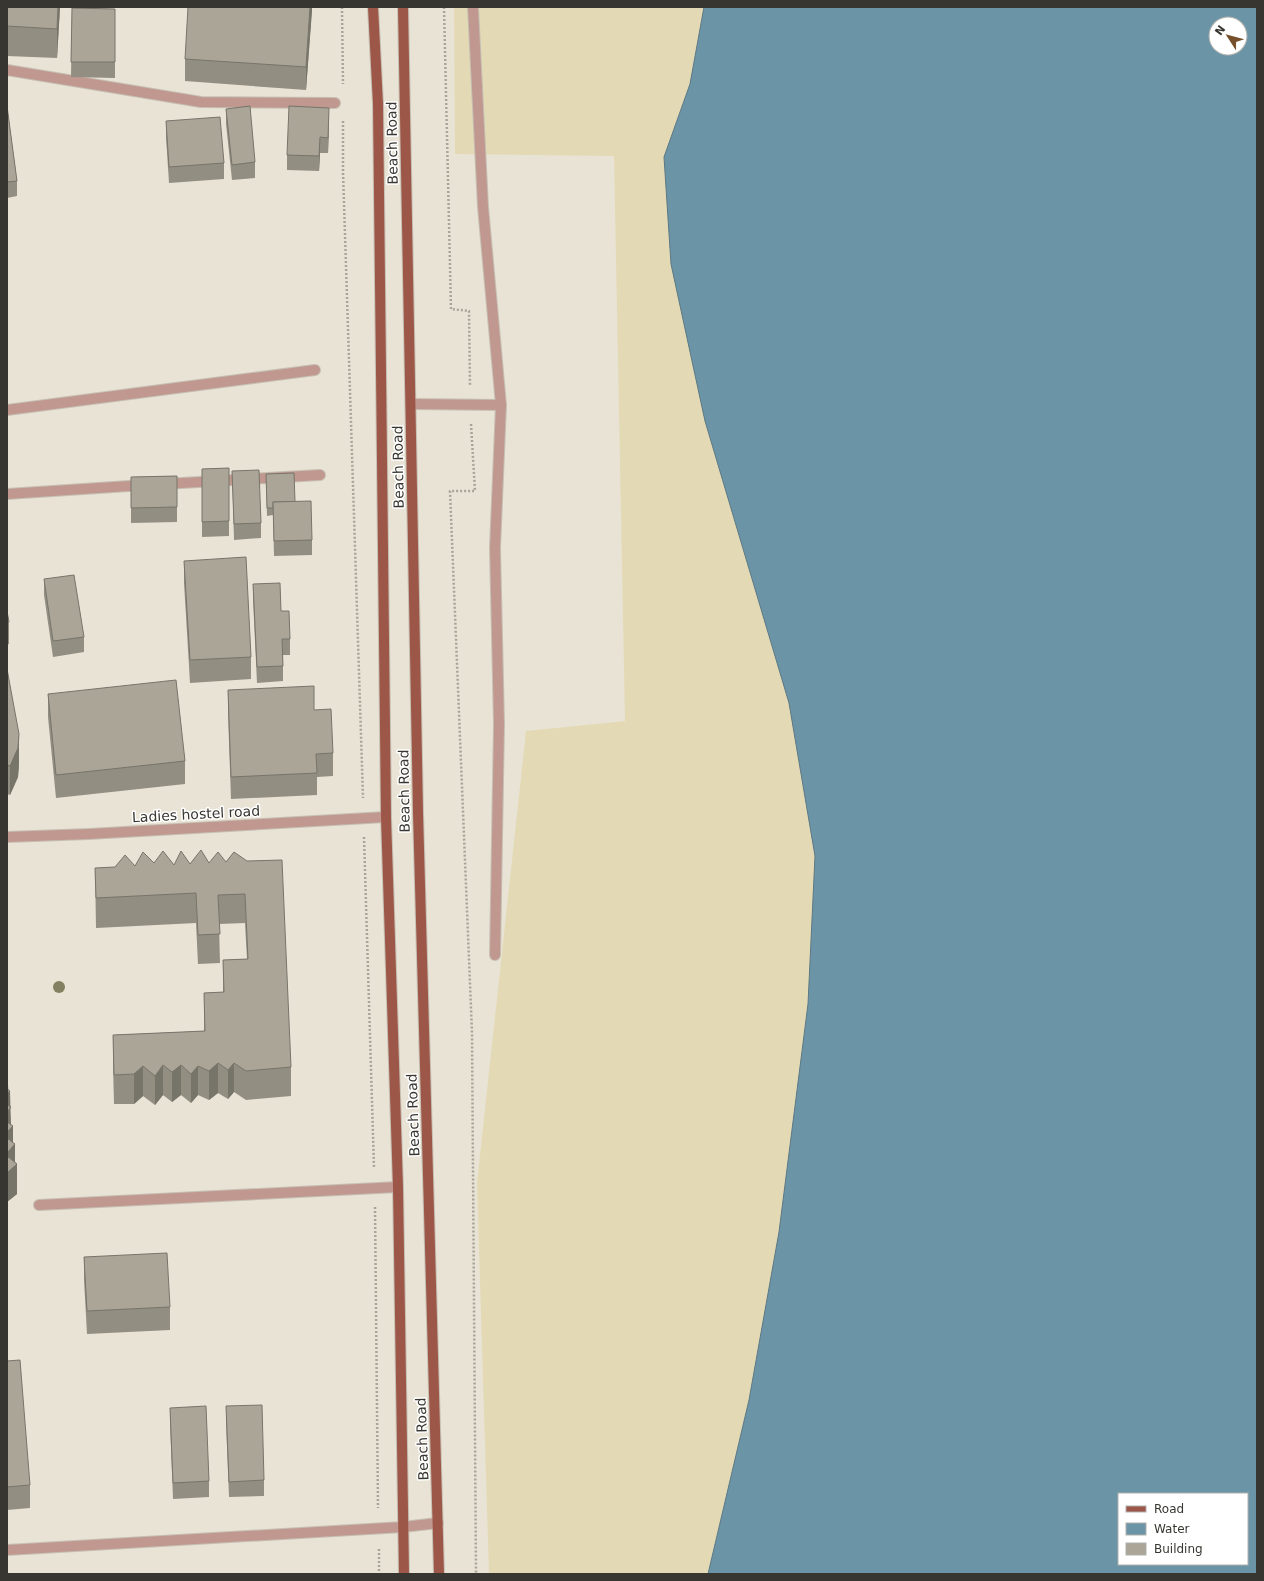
<svg xmlns="http://www.w3.org/2000/svg" width="1264" height="1581" font-family="'DejaVu Sans',sans-serif">
	<rect width="100%" height="100%" fill="#e9e3d5"/>
	<polygon fill="#e3dab5" points="454,7 704,7 690,84 664,157 705,421 789,703 815,856 808,1004 779,1232 749,1400 708,1574 489,1574 477,1183 526,731 625,721 614,156 455,154"/>
	<path fill="#6b95a7" stroke="#5c7883" fill-rule="evenodd" d="M704,7H1257V1574H708L749,1400L779,1232L808,1004L815,856L789,703L705,421L671,264L664,157L690,84ZM1216,24H1240V48H1216ZM1119,1494H1247V1564H1119Z"/>
	<g fill="none" stroke-linecap="round" stroke-linejoin="round">
		<defs>
			<g id="lane">
				<polyline points="411,404 501,405 483,207 473,7"/>
				<polyline points="495,955 499,724 495,548 501,405"/>
			</g>
			<g id="street">
				<polyline points="7,70 201,102 335,103"/>
				<polyline points="7,410 315,370"/>
				<polyline points="164,484 320,475"/>
				<polyline points="7,494 144,485"/>
				<polyline points="7,837 89,834 386,817"/>
				<polyline points="39,1205 398,1187"/>
				<polyline points="7,1550 403,1527 438,1523"/>
			</g>
			<g id="primary">
				<polyline points="373,7 378,104 386,817 398,1187 404,1574"/>
				<polyline points="403,7 418,812 439,1574"/>
			</g>
		</defs>
		<use href="#lane" stroke="#c6c0b4" stroke-width="12"/>
		<use href="#street" stroke="#c6c0b4" stroke-width="12"/>
		<use href="#primary" stroke="#c6c0b4" stroke-width="12"/>
		<g stroke="#a8a499" stroke-width="2.5" stroke-dasharray="2 2" stroke-linecap="butt">
			<polyline points="342,7 343,84"/>
			<polyline points="444,7 451,309 469,311 470,385"/>
			<polyline points="343,121 343,172 363,798"/>
			<polyline points="471,424 475,491 450,491 472,1033 476,1574"/>
			<polyline points="364,837 374,1168"/>
			<polyline points="375,1207 378,1508"/>
			<polyline points="379,1549 379,1574"/>
		</g>
		<use href="#lane" stroke="#c1988f" stroke-width="10"/>
		<use href="#street" stroke="#c1988f" stroke-width="10"/>
		<use href="#primary" stroke="#9d5748" stroke-width="10"/>
	</g>
	<circle fill="#828060" cx="59" cy="987" r="6"/>
	<g fill="#928e82">
		<polygon points="7,7 60,7 57,58 7,56"/>
		<polygon points="312,7 306,90 185,81 185,59"/>
		<polygon points="72,8 115,9 115,78 71,77"/>
		<polygon points="7,106 17,181 17,196 7,198"/>
		<polygon points="226,109 255,162 255,178 232,180 226,124"/>
		<polygon points="166,121 224,163 224,179 169,183 166,137"/>
		<polygon points="329,123 328,153 320,153 319,171 287,170 287,155"/>
		<polygon points="229,468 229,536 202,537 202,469"/>
		<polygon points="232,471 261,523 261,538 234,540"/>
		<polygon points="266,474 295,502 312,540 312,555 274,556 273,515 267,516"/>
		<polygon points="177,476 177,522 131,523 131,477"/>
		<polygon points="184,561 251,657 251,679 190,683 184,583"/>
		<polygon points="44,579 84,637 84,652 53,657 44,595"/>
		<polygon points="253,584 281,611 290,639 290,655 283,655 283,681 257,683 253,599"/>
		<polygon points="7,611 9,622 9,644 7,645"/>
		<polygon points="7,669 19,764 18,777 10,795 7,794"/>
		<polygon points="228,690 314,710 333,753 333,776 317,777 317,795 231,799 228,712"/>
		<polygon points="48,694 185,761 185,784 56,798 48,717"/>
		<polygon points="234,852 291,1067 291,1096 246,1100 234,1092 228,1099 218,1093 209,1100 198,1095 191,1103 181,1095 172,1102 163,1095 155,1105 143,1096 134,1104 114,1104 113,1065 113,1035 204,1031 204,993 223,992 223,960 247,959 245,923 219,924 220,963 198,964 196,923 96,928 95,868 135,866 154,863 174,865 226,862"/>
		<polygon points="7,1071 11,1125 15,1162 17,1194 7,1202"/>
		<polygon points="84,1257 170,1307 170,1330 87,1334 84,1280"/>
		<polygon points="7,1361 30,1485 30,1508 7,1510"/>
		<polygon points="226,1406 264,1480 264,1496 229,1497 226,1422"/>
		<polygon points="170,1408 209,1481 209,1497 173,1499 170,1423"/>
	</g>
	<g fill="#77746a">
		<polygon points="58,7 60,7 57,58 57,29"/>
		<polygon points="310,7 312,7 312,11 306,90 306,67"/>
		<polygon points="329,108 329,123 328,153 328,138"/>
		<polygon points="320,137 320,153 319,171 319,156"/>
		<polygon points="19,734 19,764 18,777 10,795 10,766"/>
		<polygon points="218,1063 218,1093 209,1100 209,1071"/>
		<polygon points="234,1063 234,1092 228,1099 228,1070"/>
		<polygon points="163,1065 163,1095 155,1105 155,1076"/>
		<polygon points="181,1065 181,1095 172,1102 172,1072"/>
		<polygon points="143,1066 143,1096 134,1104 134,1074"/>
		<polygon points="198,1066 198,1095 191,1103 191,1074"/>
		<polygon points="8,1071 8,1093 10,1091 11,1128 13,1126 13,1146 15,1144 15,1166 17,1164 17,1194 7,1202 7,1072"/>
	</g>
	<g fill="#aaa597" stroke="#77746a">
		<polygon points="7,7 58,7 57,29 7,26"/>
		<polygon points="188,7 310,7 306,67 185,59"/>
		<polygon points="72,8 115,9 115,62 71,62"/>
		<polygon points="7,106 17,181 7,182"/>
		<polygon points="250,106 255,162 232,165 226,109"/>
		<polygon points="289,106 329,108 328,138 320,137 319,156 287,155"/>
		<polygon points="220,117 224,163 169,167 166,121"/>
		<polygon points="229,468 229,521 202,522 202,469"/>
		<polygon points="259,470 261,523 234,524 232,471"/>
		<polygon points="294,473 295,502 273,502 273,508 267,508 266,474"/>
		<polygon points="177,476 177,507 131,508 131,477"/>
		<polygon points="311,501 312,540 274,541 273,502"/>
		<polygon points="246,557 251,657 190,660 184,561"/>
		<polygon points="74,575 84,637 53,641 44,579"/>
		<polygon points="280,583 281,611 289,611 290,639 282,639 283,666 257,667 253,584"/>
		<polygon points="7,611 9,622 7,622"/>
		<polygon points="7,669 19,734 18,748 10,766 7,765"/>
		<polygon points="176,680 185,761 56,775 48,694"/>
		<polygon points="314,686 314,710 331,709 333,753 316,754 317,773 231,777 228,690"/>
		<polygon points="201,850 209,863 218,852 226,862 234,852 247,861 282,860 291,1067 246,1071 234,1063 228,1070 218,1063 209,1071 198,1066 191,1074 181,1065 172,1072 163,1065 155,1076 143,1066 134,1074 114,1075 113,1035 205,1031 204,993 224,992 223,960 248,959 245,894 218,895 220,934 198,935 196,893 96,898 95,868 115,867 125,855 135,866 143,852 154,863 163,851 174,865 181,851 190,864"/>
		<polygon points="7,1089 10,1091 7,1094"/>
		<polygon points="7,1105 11,1107 7,1112"/>
		<polygon points="7,1122 13,1126 7,1132"/>
		<polygon points="7,1138 15,1144 7,1153"/>
		<polygon points="7,1156 17,1164 7,1173"/>
		<polygon points="167,1253 170,1307 87,1311 84,1257"/>
		<polygon points="20,1360 30,1485 7,1487 7,1361"/>
		<polygon points="262,1405 264,1480 229,1482 226,1406"/>
		<polygon points="206,1406 209,1481 173,1483 170,1408"/>
	</g>
	<g text-anchor="middle" stroke-width="3" stroke-linejoin="round" paint-order="stroke">
		<g font-size="14" fill="#383630" stroke="#fff">
			<text transform="translate(392 143) rotate(-91)" y="5">Beach Road</text>
			<text transform="translate(398 467) rotate(-91)" y="5">Beach Road</text>
			<text transform="translate(404 791) rotate(-91)" y="5">Beach Road</text>
			<text transform="translate(196 814) rotate(-3)" y="5">Ladies hostel road</text>
			<text transform="translate(413 1115) rotate(-92)" y="5">Beach Road</text>
			<text transform="translate(422 1439) rotate(-92)" y="5">Beach Road</text>
		</g>
	</g>
	<rect width="1264" height="1581" fill="none" stroke="#383630" stroke-width="16"/>
	<rect x="1118" y="1493" width="130" height="72" fill="#ffffff" stroke="#afafac"/>
	<rect x="1126" y="1506" width="20" height="6" fill="#9d5748" stroke="#afafac"/>
	<text x="1154" y="1513" font-size="12" fill="#383630">Road</text>
	<rect x="1126" y="1523" width="20" height="12" fill="#6b95a7" stroke="#afafac"/>
	<text x="1154" y="1533" font-size="12" fill="#383630">Water</text>
	<rect x="1126" y="1543" width="20" height="12" fill="#aaa597" stroke="#afafac"/>
	<text x="1154" y="1553" font-size="12" fill="#383630">Building</text>
	<g transform="translate(1228 36) rotate(306)"><circle r="19" fill="#ffffff" stroke="#afafac"/>
	<path d="M0-3L7 15L0 10L-7 15Z" fill="#75502b"/>
	<text y="-6" font-size="11" font-weight="bold" text-anchor="middle" fill="#383630">N</text>
	</g>
</svg>
